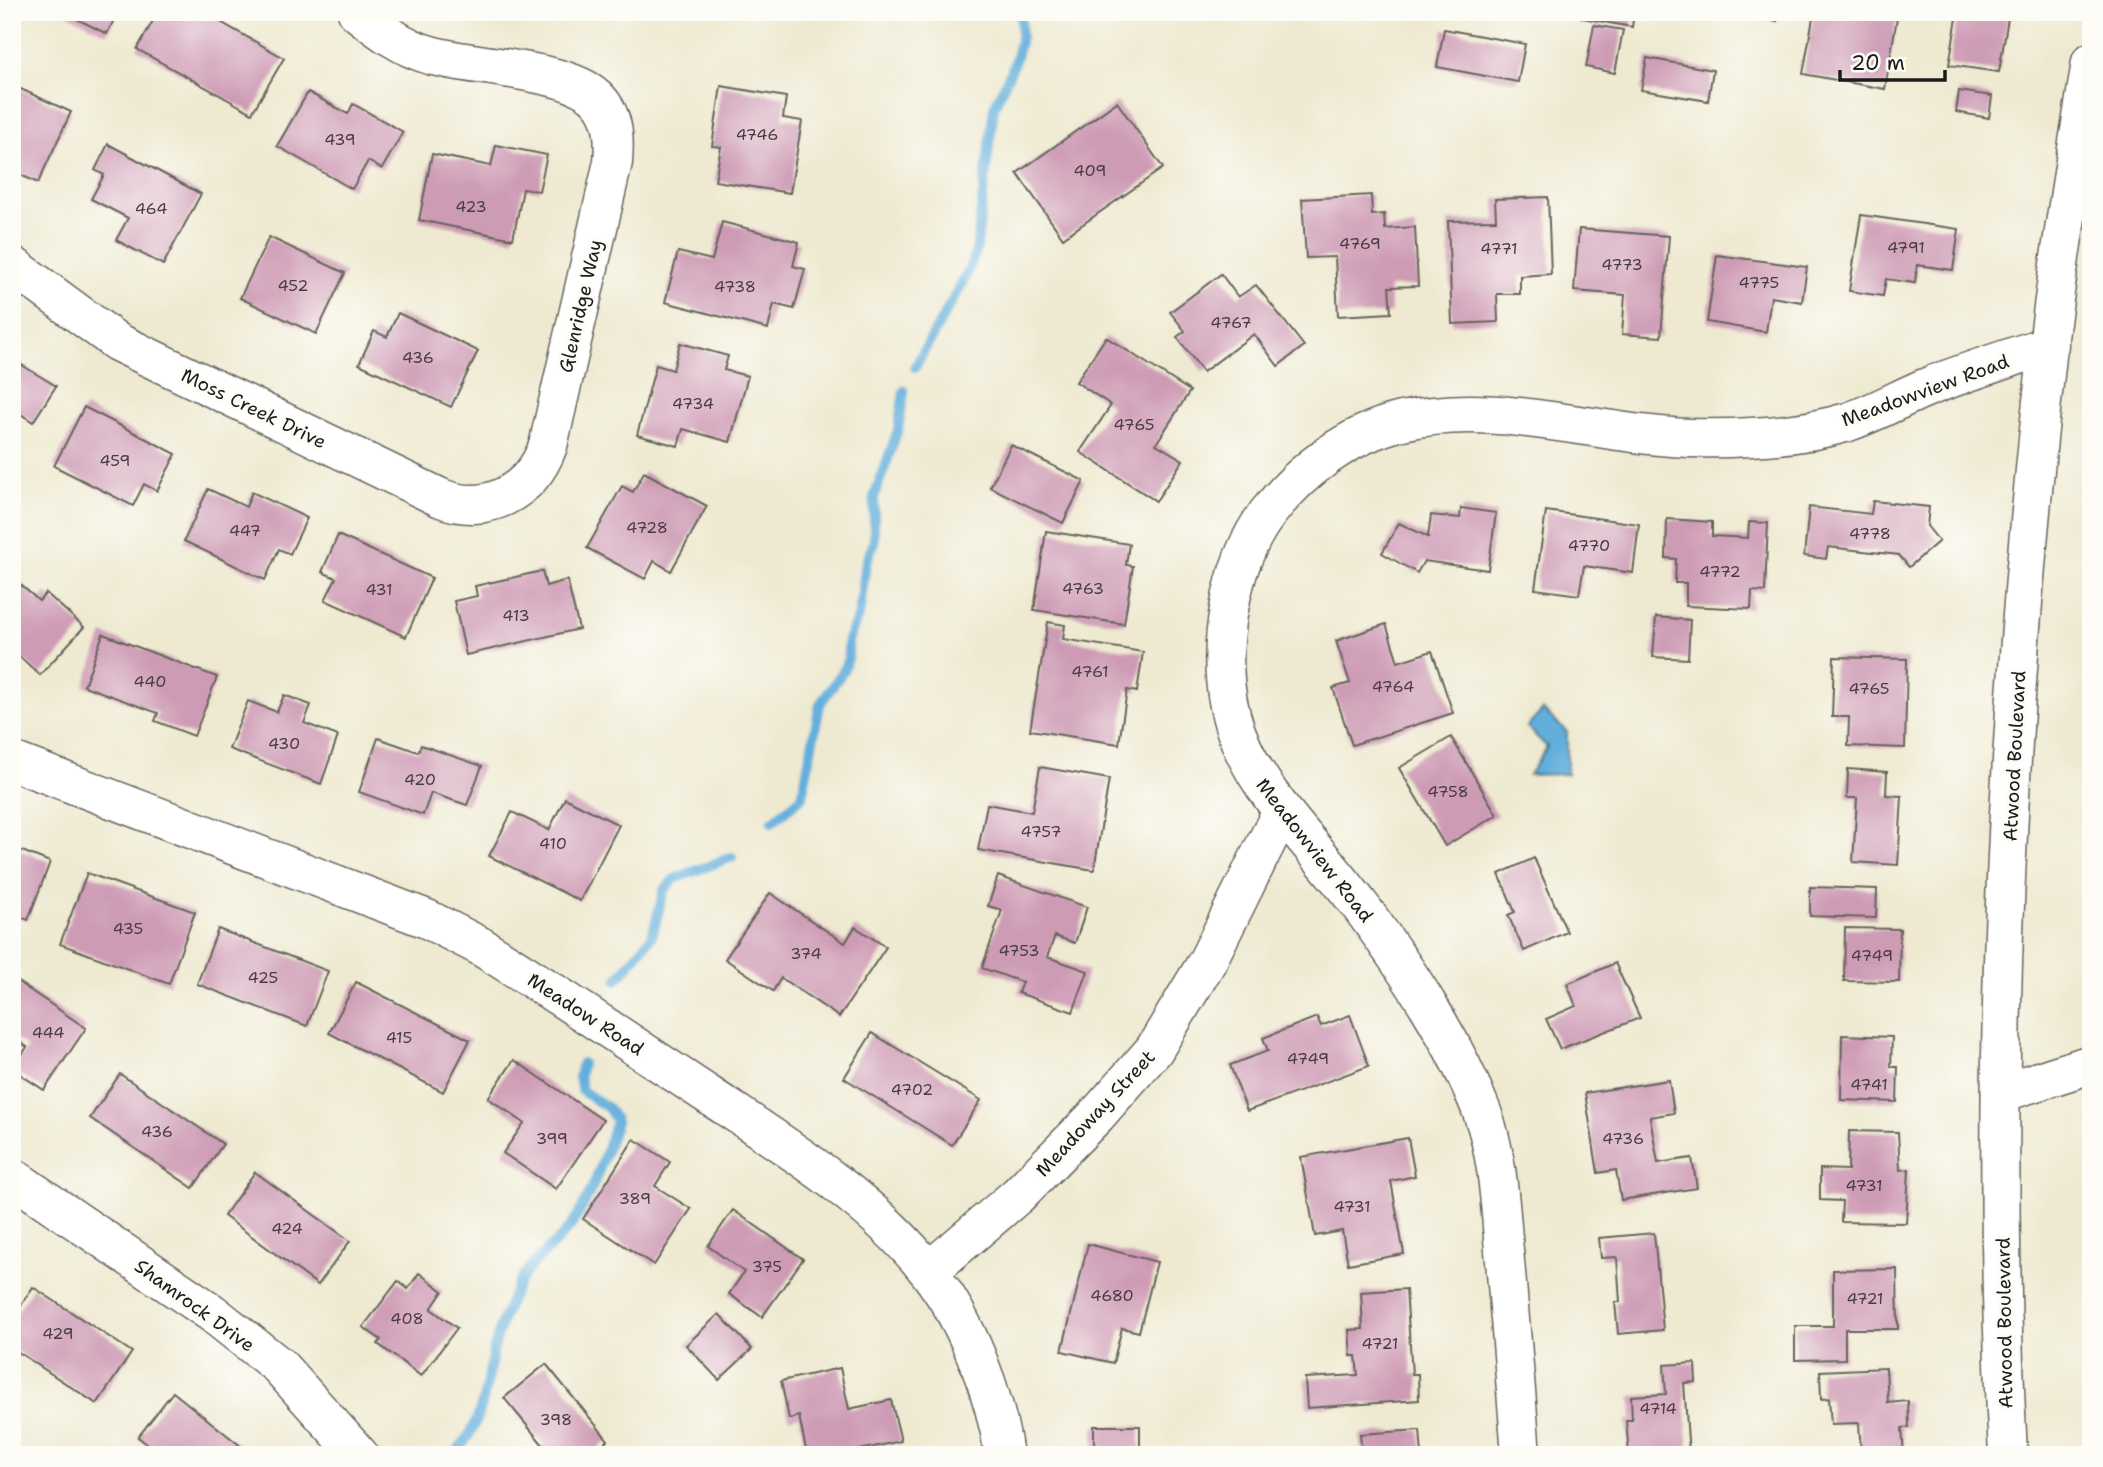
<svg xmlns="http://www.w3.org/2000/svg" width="2103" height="1467" font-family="'Shantell Sans',sans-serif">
	<rect width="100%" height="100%" fill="#fdfcf7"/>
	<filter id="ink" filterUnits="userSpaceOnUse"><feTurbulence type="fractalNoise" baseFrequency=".0143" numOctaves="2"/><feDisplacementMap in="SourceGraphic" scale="14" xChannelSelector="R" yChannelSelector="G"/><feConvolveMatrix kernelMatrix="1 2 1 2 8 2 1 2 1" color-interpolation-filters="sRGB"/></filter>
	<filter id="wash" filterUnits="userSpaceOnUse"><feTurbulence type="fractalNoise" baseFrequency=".00686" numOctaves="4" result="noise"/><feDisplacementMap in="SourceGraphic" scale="28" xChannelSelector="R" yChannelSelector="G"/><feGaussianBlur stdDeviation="1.57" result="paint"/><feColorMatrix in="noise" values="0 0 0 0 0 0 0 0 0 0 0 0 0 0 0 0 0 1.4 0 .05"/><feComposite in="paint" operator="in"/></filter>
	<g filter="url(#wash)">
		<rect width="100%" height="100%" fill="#eee9d0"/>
		<polygon fill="#62afdb" stroke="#3f667c" stroke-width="2" points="1543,710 1567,732 1567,774 1529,775 1547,747 1527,727"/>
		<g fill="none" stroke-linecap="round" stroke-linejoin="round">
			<g stroke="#62afdb" stroke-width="10">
				<polyline points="915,367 967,274 976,251 994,107 1014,64 1021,38 1021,12"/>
				<polyline points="772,822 802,797 820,704 843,671 848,658 848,640 859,615 866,562 874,542 874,497 898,430 904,391"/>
				<polyline points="617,980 652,936 664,890 674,879 732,857"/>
				<path d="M454,1455C482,1426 485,1391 493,1353C498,1330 508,1304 519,1283C531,1260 558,1245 572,1224C593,1193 605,1156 616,1121L608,1108L582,1091L579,1076L582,1063"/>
			</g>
		</g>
		<g id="blocks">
			<g fill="#ce9bb5">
				<polygon points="63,12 118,12 107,34"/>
				<polygon points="158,12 224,12 219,21 284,58 252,113 137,49"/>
				<polygon points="508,12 535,12 533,23 507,17"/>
				<polygon points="1582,12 1634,12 1632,27 1582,18"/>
				<polygon points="1736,12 1779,12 1777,21"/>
				<polygon points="1814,12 1898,12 1885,89 1803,74"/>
				<polygon points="1958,12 2009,12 1999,72 1949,65"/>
				<polygon points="1594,25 1623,30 1615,73 1586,67"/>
				<polygon points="1444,29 1525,44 1518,82 1437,67"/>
				<polygon points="1647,58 1713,70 1708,101 1641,90"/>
				<polygon points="12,85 71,112 38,183 12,171"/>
				<polygon points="721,86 786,97 783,118 802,121 790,193 715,181 721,147 712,146"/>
				<polygon points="1959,91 1992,96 1989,118 1956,112"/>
				<polygon points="308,92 348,114 353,104 403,132 382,169 368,161 352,189 277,146"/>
				<polygon points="1117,102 1163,168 1063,238 1017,173"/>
				<polygon points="108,144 201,194 163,265 116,240 128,218 91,199 104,175 95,170"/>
				<polygon points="496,145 547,155 539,191 523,189 513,239 419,220 432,154 491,166"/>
				<polygon points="1371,195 1372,215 1384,214 1385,229 1415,227 1418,286 1389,287 1391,313 1338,316 1335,257 1306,258 1302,199"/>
				<polygon points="1548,197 1551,274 1520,276 1520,294 1497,294 1498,322 1452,324 1448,221 1496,220 1495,199"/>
				<polygon points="1861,215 1959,229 1953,270 1917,265 1915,283 1886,279 1883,296 1849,291"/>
				<polygon points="722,222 799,242 793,266 805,269 794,309 774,304 768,329 665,302 678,252 712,260"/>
				<polygon points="1579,229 1669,236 1661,337 1622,334 1625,295 1574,291"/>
				<polygon points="269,237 345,273 316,334 240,298"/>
				<polygon points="1717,255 1807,267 1802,302 1771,297 1766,332 1707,322"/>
				<polygon points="1221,274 1238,297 1256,285 1304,346 1278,366 1254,334 1203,372 1177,337 1185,331 1170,312"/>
				<polygon points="398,313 478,351 451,407 359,364 374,331 387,337"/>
				<polygon points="1106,337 1190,391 1156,444 1183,460 1156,501 1080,452 1111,405 1076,382"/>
				<polygon points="680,343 728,356 724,370 748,376 730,442 683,429 678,446 637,435 656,365 673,370"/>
				<polygon points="12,359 56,386 33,422 16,411 12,418"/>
				<polygon points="84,407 176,454 157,491 144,484 133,506 54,466"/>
				<polygon points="1011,445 1084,481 1063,523 990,487"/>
				<polygon points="644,472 707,506 671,571 654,561 645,579 587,548 622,486 633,492"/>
				<polygon points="208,489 246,507 252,492 307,518 290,554 279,549 265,580 184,541"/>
				<polygon points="1873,501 1929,507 1927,526 1939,541 1909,567 1899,555 1828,547 1826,559 1804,556 1809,507 1871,514"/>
				<polygon points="1461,508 1496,513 1488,570 1424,561 1417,573 1382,553 1399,523 1428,537 1431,515 1460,518"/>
				<polygon points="1546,511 1639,524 1633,573 1584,566 1579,595 1535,589"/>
				<polygon points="1667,519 1712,522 1712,536 1748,538 1749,522 1768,523 1765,592 1752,591 1751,609 1686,606 1686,583 1675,583 1676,559 1666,558"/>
				<polygon points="1046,531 1129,544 1126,565 1133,566 1124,624 1034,610"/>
				<polygon points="338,535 432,578 406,637 325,600 336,578 322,572"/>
				<polygon points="542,571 546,586 567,580 579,629 466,655 454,601 477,596 475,586"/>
				<polygon points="12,577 39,601 46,593 84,627 40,675 12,650"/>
				<polygon points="1656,617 1690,620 1688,659 1653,657"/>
				<polygon points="1048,622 1065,625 1063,639 1143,652 1137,692 1127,690 1119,744 1030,730"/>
				<polygon points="1386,624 1398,662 1432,651 1453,713 1352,745 1333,688 1350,683 1336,641"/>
				<polygon points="103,634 217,677 194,736 155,721 158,713 84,686"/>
				<polygon points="1834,657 1907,659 1905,748 1848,746 1849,717 1832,717"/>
				<polygon points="284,695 311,705 304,723 338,736 321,784 229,749 248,701 277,712"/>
				<polygon points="1451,737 1497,815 1445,846 1399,768"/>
				<polygon points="378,738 418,752 421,745 482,766 467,805 431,793 423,815 359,792"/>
				<polygon points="1040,767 1109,779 1094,870 978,850 987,804 1032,812"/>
				<polygon points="1848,769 1887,772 1886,795 1902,796 1898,865 1853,862 1857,798 1847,798"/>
				<polygon points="565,798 619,825 580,901 489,856 512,812 549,830"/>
				<polygon points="12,847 50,862 28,920 12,914"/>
				<polygon points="1534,858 1567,932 1524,951 1508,915 1515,912 1499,874"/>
				<polygon points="87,873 195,912 169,984 60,944"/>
				<polygon points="998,876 1087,907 1075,943 1055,936 1047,957 1088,971 1073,1012 1018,993 1022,982 982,968 1002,910 988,906"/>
				<polygon points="1810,887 1877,889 1876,918 1810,916"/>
				<polygon points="770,893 845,943 855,927 886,947 839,1017 781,978 773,991 725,959"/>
				<polygon points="1845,928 1900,929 1899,982 1844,981"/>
				<polygon points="218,929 328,971 307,1026 197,984"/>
				<polygon points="1615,963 1640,1018 1560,1049 1546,1019 1576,1006 1567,984"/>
				<polygon points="12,978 86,1028 44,1090 12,1069 27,1047 12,1036"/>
				<polygon points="356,982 470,1040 443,1092 329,1033"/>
				<polygon points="1350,1015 1369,1066 1247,1111 1230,1065 1268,1051 1263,1038 1317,1017 1321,1026"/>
				<polygon points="872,1033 981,1100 952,1145 844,1078"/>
				<polygon points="1842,1035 1892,1037 1891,1067 1898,1067 1897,1102 1841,1100"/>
				<polygon points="514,1060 603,1120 556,1189 503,1153 524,1123 488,1098"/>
				<polygon points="120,1074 223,1144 193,1188 90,1118"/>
				<polygon points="1669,1080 1674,1113 1650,1117 1658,1163 1692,1158 1697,1188 1621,1200 1616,1170 1598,1173 1585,1093"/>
				<polygon points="1849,1131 1898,1132 1900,1170 1909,1169 1906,1223 1841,1222 1842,1201 1820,1200 1820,1169 1848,1170"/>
				<polygon points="1408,1138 1415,1176 1391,1181 1404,1254 1348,1264 1342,1231 1315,1236 1301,1157"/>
				<polygon points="634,1139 670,1162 655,1186 691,1209 654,1265 583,1219"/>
				<polygon points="255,1172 350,1241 318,1285 224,1216"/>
				<polygon points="733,1210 803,1259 762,1317 729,1294 744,1272 708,1246"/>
				<polygon points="1654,1233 1663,1330 1618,1334 1615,1302 1620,1302 1617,1257 1601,1258 1599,1238"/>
				<polygon points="1088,1244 1157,1262 1139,1332 1122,1328 1113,1363 1062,1351"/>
				<polygon points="1897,1269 1898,1329 1845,1329 1845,1359 1795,1360 1795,1326 1833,1326 1833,1270"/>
				<polygon points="419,1273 443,1291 431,1309 457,1328 421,1376 378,1344 381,1340 363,1327 398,1281 408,1289"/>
				<polygon points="33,1287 132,1352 97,1404 12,1348 12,1319"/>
				<polygon points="1406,1289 1412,1374 1418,1374 1419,1400 1307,1408 1305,1378 1358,1375 1356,1356 1351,1356 1349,1330 1363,1329 1361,1292"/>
				<polygon points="719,1314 752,1349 719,1380 686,1345"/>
				<polygon points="1695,1363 1696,1382 1684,1383 1689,1455 1629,1455 1626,1420 1632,1420 1631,1396 1666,1394 1664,1365"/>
				<polygon points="546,1364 608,1440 589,1455 534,1455 544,1446 504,1398"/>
				<polygon points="840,1368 849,1409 891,1400 901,1441 837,1455 807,1455 799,1416 789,1419 781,1381"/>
				<polygon points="1886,1368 1888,1403 1908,1401 1909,1427 1902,1428 1904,1455 1861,1455 1859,1423 1831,1424 1829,1398 1821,1399 1820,1371"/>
				<polygon points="173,1392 252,1455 161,1455 138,1437"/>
				<rect x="1094" y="1426" width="46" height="29"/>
				<polygon points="1420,1430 1422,1455 1362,1455 1360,1434"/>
			</g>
		</g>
	</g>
	<g filter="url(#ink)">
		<use href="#blocks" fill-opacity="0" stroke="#66645b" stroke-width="2"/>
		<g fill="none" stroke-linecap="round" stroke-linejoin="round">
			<defs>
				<g id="minor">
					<path d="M12,265L117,342L441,498C487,516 531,492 548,446L613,162C615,138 614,114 596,97C567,69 471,67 430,55C402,47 380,30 357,12"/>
					<path d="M12,761L427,919L480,946C558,994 634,1046 710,1096C784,1145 874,1201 928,1271C967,1321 995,1393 1004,1455"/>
					<polyline points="2001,1093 2091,1064"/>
					<polyline points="12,1177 212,1313 279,1366 359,1455"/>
					<polyline points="929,1271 1018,1195 1097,1115 1154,1050 1207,962 1281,813"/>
					<path d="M1521,1455C1516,1386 1510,1318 1504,1250C1500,1205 1498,1154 1482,1112C1454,1040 1409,973 1364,911C1287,807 1203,756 1229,609C1235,575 1246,542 1267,514C1300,471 1348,434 1402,421C1499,399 1594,435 1690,438C1739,439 1801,436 1848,422C1874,413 1899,399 1925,388C1965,372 2007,359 2049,345"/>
					<path d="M2008,1455C1989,1086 2006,713 2048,347C2059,251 2076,157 2091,62"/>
				</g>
			</defs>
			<use href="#minor" stroke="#66645b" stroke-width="41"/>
			<use href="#minor" stroke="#fff" stroke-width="38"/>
		</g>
	</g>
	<g text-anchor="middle" stroke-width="7" stroke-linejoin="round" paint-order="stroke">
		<g font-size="16" fill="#483c42">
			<text x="757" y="140">4746</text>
			<text x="340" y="145">439</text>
			<text x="1090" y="176">409</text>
			<text x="471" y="212">423</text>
			<text x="151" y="214">464</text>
			<text x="1360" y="249">4769</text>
			<text x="1906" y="253">4791</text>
			<text x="1499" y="254">4771</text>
			<text x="1622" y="270">4773</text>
			<text x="1759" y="288">4775</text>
			<text x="293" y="291">452</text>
			<text x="735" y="292">4738</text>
			<text x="1231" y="328">4767</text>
			<text x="418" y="363">436</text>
			<text x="693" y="409">4734</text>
			<text x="1134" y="430">4765</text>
			<text x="115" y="466">459</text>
			<text x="647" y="533">4728</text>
			<text x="245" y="536">447</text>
			<text x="1870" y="539">4778</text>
			<text x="1589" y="551">4770</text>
			<text x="1720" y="577">4772</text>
			<text x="1083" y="594">4763</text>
			<text x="379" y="595">431</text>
			<text x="516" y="621">413</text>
			<text x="1090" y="677">4761</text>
			<text x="150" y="687">440</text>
			<text x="1393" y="692">4764</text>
			<text x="1869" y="694">4765</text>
			<text x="284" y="749">430</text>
			<text x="420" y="785">420</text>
			<text x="1448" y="797">4758</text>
			<text x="1041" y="837">4757</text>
			<text x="553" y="849">410</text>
			<text x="128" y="934">435</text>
			<text x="1019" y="956">4753</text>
			<text x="806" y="959">374</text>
			<text x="1872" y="961">4749</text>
			<text x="263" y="983">425</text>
			<text x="48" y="1038">444</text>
			<text x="399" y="1043">415</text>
			<text x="1308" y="1064">4749</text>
			<text x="1869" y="1090">4741</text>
			<text x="912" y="1095">4702</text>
			<text x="157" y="1137">436</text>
			<text x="552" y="1144">399</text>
			<text x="1623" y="1144">4736</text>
			<text x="1864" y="1191">4731</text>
			<text x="635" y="1204">389</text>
			<text x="1352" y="1212">4731</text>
			<text x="287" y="1234">424</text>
			<text x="767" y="1272">375</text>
			<text x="1112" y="1301">4680</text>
			<text x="1865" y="1304">4721</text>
			<text x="407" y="1324">408</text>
			<text x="58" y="1339">429</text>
			<text x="1380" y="1349">4721</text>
			<text x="1658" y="1414">4714</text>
			<text x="556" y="1425">398</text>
		</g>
		<g font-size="19" fill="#1c1c1c" stroke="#fdfcf7">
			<text transform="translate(580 306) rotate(-77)" y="7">Glenridge Way</text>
			<text transform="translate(1925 390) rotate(-20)" y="7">Meadowview Road</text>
			<text transform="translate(254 408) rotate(26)" y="7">Moss Creek Drive</text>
			<text transform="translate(2014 756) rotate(-87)" y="7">Atwood Boulevard</text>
			<text transform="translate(1315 850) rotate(52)" y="7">Meadowview Road</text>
			<text transform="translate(586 1014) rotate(33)" y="7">Meadow Road</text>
			<text transform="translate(1095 1113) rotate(-47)" y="7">Meadoway Street</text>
			<text transform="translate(195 1305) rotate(36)" y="7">Shamrock Drive</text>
			<text transform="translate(2004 1323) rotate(-91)" y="7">Atwood Boulevard</text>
		</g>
	</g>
	<rect width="2103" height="1467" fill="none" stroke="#fdfcf7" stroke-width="42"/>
	<path d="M1840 70v10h105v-10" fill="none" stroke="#1c1c1c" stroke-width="3.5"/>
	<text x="1851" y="70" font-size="21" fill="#1c1c1c" stroke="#fdfcf7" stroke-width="5" paint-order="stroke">20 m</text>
</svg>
